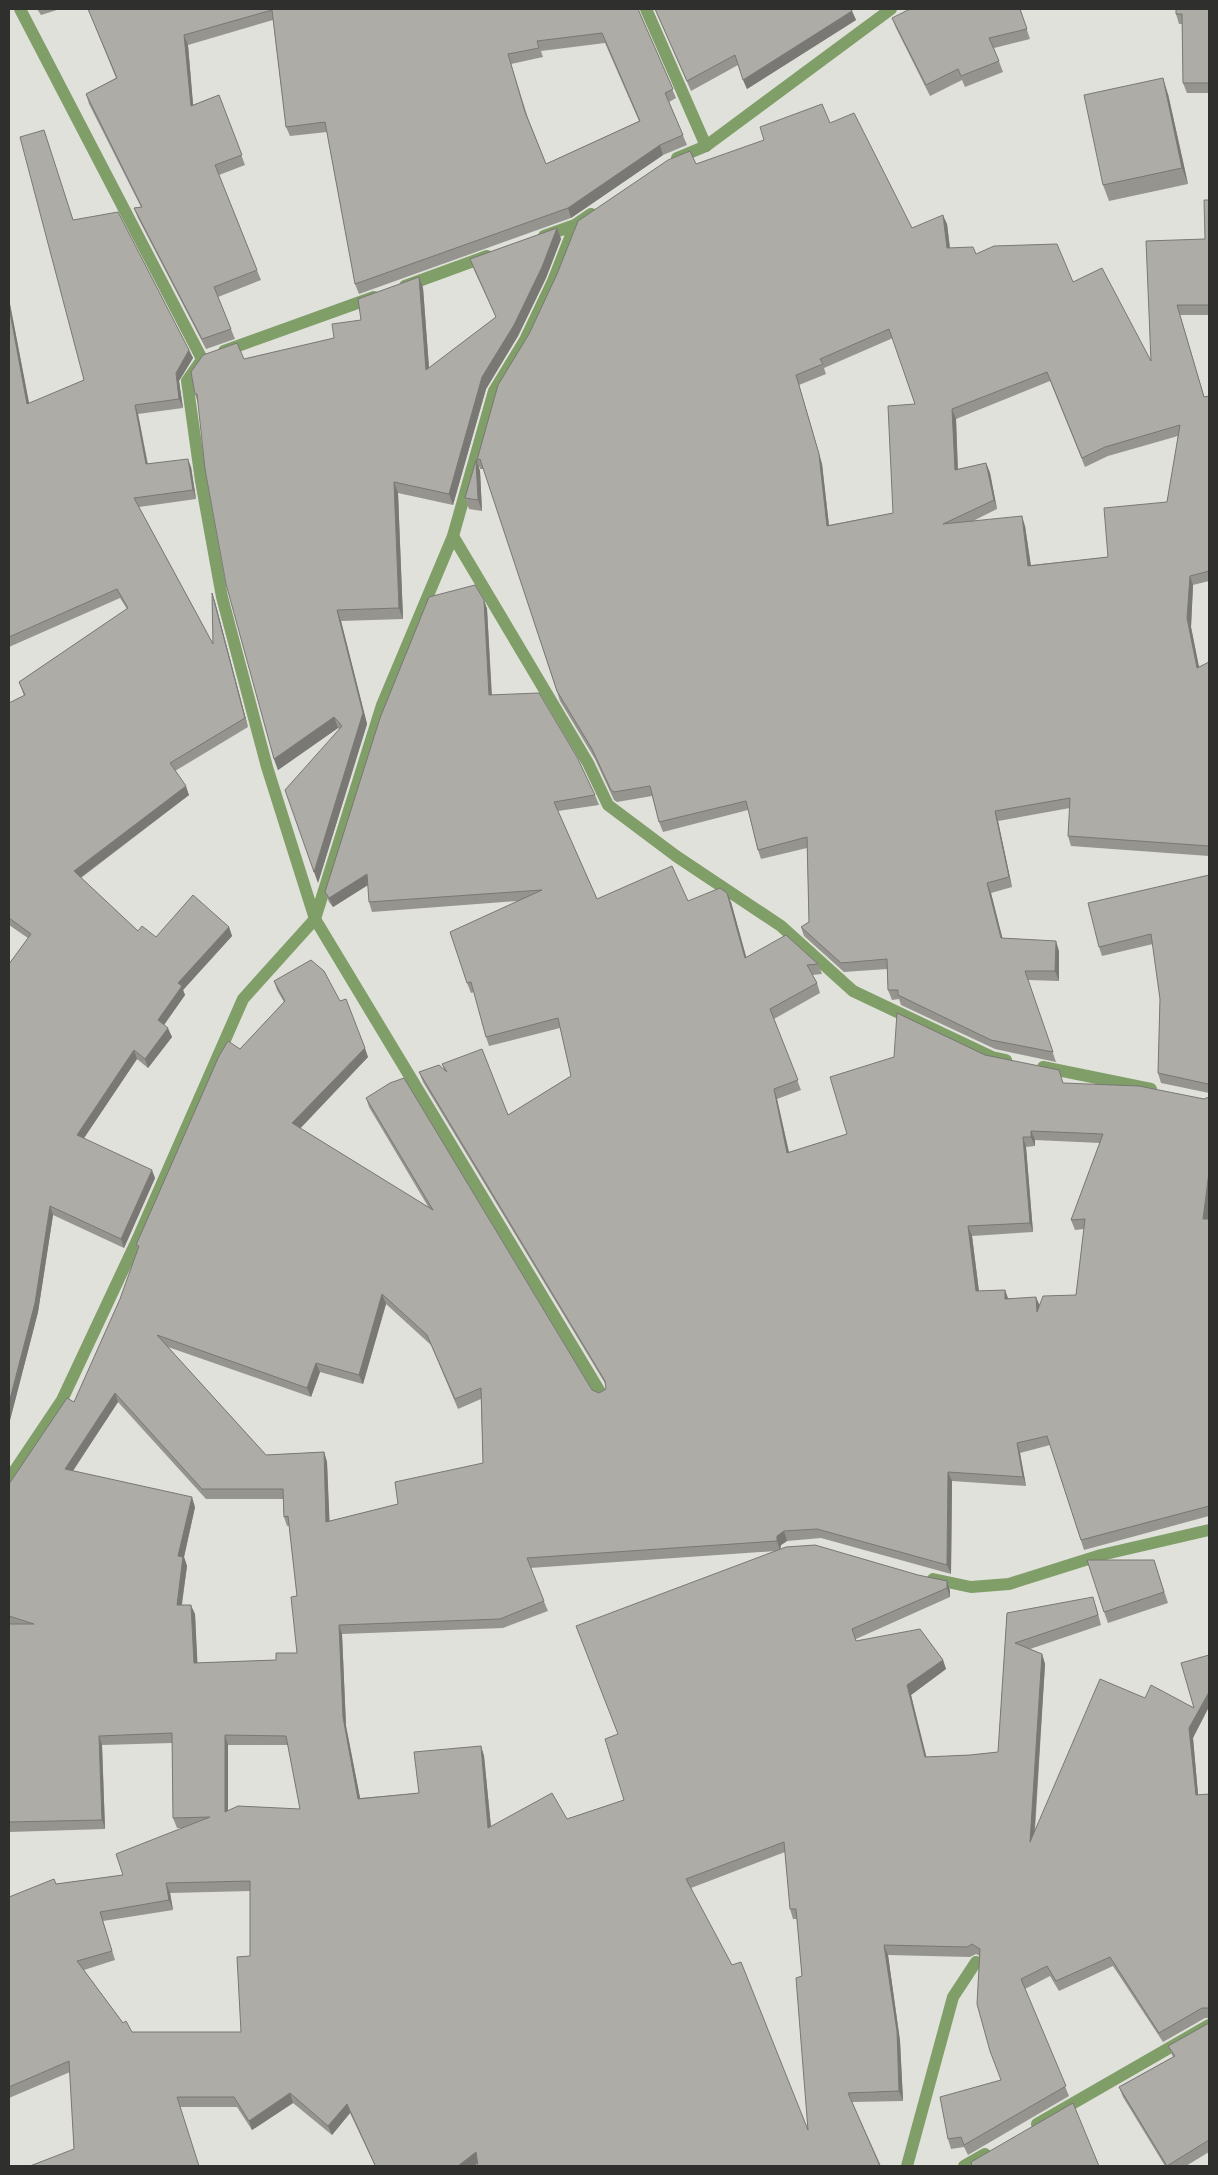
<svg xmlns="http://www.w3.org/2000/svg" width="1218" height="2175" font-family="Commissioner,sans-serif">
	<rect width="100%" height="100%" fill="#e1e1db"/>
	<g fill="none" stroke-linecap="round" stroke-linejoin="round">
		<g stroke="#809e68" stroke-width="12">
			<polyline points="20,9 202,359"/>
			<polyline points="646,9 706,146"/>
			<polyline points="677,158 706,146 891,9"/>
			<polyline points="544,236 575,225 591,214"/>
			<polyline points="405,286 487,256"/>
			<polyline points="224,351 374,297"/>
			<polyline points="201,361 187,381 201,481 222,597 267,767 315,919 602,1395"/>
			<polyline points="453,536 588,763 608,805 676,856 781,926 853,991 992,1057 1006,1060"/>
			<polyline points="1043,1067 1151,1089"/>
			<polyline points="9,1479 62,1400 139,1236 243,999 315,919 382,705 453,536 494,391 525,340 553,281 575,225"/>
			<polyline points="933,1579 971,1587 1009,1584 1101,1555 1209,1530"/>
			<polyline points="1037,2124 1209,2025"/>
			<polyline points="907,2166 953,1997 976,1962"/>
			<polyline points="964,2166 985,2154"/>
		</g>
	</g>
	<g fill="#95948f" fill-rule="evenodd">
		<polygon points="37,9 60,9 41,15"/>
		<path d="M88,9H638L676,98L669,102L687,145L663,155L571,218L359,294L355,284L327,132L290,136L286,127L273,20L188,45L193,105L219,95L245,165L219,175L261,280L218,297L235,339L206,349L138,218L134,208L141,207L89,104L86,94L116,78ZM605,43L639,121L546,164L528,118L511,64L543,57L541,51Z"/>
		<polygon points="655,9 851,9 856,20 747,89 738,65 691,91"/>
		<polygon points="1020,9 1030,39 994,48 1003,72 965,87 962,80 930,96 896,28 892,18"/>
		<polygon points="1209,9 1209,93 1187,93 1183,83 1182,24 1179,24 1176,14"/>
		<polygon points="1168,94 1188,184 1109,201 1103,185"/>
		<path d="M830,123L912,228L947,224L950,248L976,254L1073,282L1151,361L1205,239L1209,200V315H1180L1204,397L1209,396V581L1193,585L1191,627L1199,667L1209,662V856L1071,846L1068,836L1070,808L998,821L1012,887L991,893L1002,938L1059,951V981L1028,980L1056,1062L995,1049L901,1005L899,999L892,1000L888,990L887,969L844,972L804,936L801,927L809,922L807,848L761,859L758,850L748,810L663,832L659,822L652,796L617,802L614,800L595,759L560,701L484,469H480L477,460L696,164ZM893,338L915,404L893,513L829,525L822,464L799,385L826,374L824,368ZM1050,381L1085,467L1108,456L1178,436L1167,502L1108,557L1031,565L1025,526L973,521L997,509L990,473L986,463L958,469L956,419Z"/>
		<polygon points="74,220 189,350 193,358 179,381 183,408 138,414 148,464 191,467 196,499 139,507 213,644 212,593 215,602 248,727 175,771 189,795 81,878 138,931 156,937 229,927 232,936 183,990 185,995 164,1025 172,1037 148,1068 137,1059 84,1138 155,1178 124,1248 53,1215 38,1312 9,1424 9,964 28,938 9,925 9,703 24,696 19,682 127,609 120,598 9,647 9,299 29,404 84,380"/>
		<polygon points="557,228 561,239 546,278 518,336 486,389 453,505 398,493 403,619 341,621 367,724 318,883 340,730 338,728 278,770 274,759 198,403 195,394 244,359 334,338 361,320 419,277 423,288 429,368 496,317 474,270 470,259"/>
		<polygon points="476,460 480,471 482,511 469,509 465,498"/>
		<path d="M484,600L487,609L492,695L595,795L599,805L558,811L597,899L731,902L746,957L818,964L822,974L812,975L817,983L820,993L774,1019L801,1090L777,1099L789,1152L847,1134L985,1055L1063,1083L1204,1099L1209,1097V1210L1208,1219H1209V1516L1084,1550L1050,1445L1020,1453L1026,1486L952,1481L951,1574L821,1538L787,1541L781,1545L780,1549L947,1581L950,1591V1597L856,1639V1641L943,1660L946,1669L911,1695L926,1757L970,1755L998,1752L1007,1613L1096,1606L1101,1625L1030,1649L1042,1654L1045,1664L1035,1831L1145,1698L1194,1708L1209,1655L1193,1738L1198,1795L1209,1794V2018H1205L1163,2042L1113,1966L1059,1991L1050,1976L1025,1989L1069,2096L968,2155L964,2147L951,2149L948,2139L1001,2080L980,1956L976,1954L970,1957L888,1955L900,2041L903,2101L852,2102L881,2166L478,2163L474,2166H375L350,2113L332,2135L293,2103L252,2130L237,2107H180L74,2149L70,2072L9,2098V1897L56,1884L123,1875L184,1828H177L173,1818L172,1743L102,1745L105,1829L9,1832V1484L74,1402L120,1299L138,1250L136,1245L240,1049L284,1002L277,990L274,981L368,1057L300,1128L429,1208L369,1107L366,1098L592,1390L599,1393L606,1389V1385L423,1082L419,1072L444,1069L442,1064L508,1115L571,1076L560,1028L489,1046L486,1037L474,992L471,993L467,983L517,901L372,912L369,902L368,885L333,907L329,902L325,892ZM1035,1140L1100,1143L1071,1220L1075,1230L1084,1229L1076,1295L1039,1306L1008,1298L1005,1290L979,1291L972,1236L1033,1232L1026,1147L1035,1146ZM386,1304L431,1345L458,1409L481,1399L483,1463L398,1504L329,1521L327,1462L324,1452L266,1455L168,1347L311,1397L320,1372L363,1384ZM118,1402L206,1499H283L284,1517L287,1526H289L297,1596V1653L276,1660L197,1663L195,1614L182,1605L187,1566L184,1557L195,1507L73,1471ZM776,1551L618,1734L624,1800L567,1819L491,1827L484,1756L481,1746L419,1793L360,1798L346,1726L342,1634L503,1628L548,1611L530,1568ZM228,1745H288L300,1809L228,1810ZM785,1852L790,1909L793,1919H797L802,1976L808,2130L691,1888ZM250,1891V1956L241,2032H132L123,2023L84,1970L115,1960L103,1921L173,1910L170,1893Z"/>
		<polygon points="1209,875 1209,1093 1161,1083 1158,1073 1160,999 1153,944 1102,956 1099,947"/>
		<polygon points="1154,1560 1168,1603 1108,1623 1104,1612"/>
		<polygon points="1209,2023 1209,2152 1186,2166 1165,2166 1123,2097 1119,2087 1173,2057 1168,2046"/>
	</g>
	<g fill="#797874">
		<polygon points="852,11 856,20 747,89 743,80"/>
		<polygon points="184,35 188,45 194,116 191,106"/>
		<polygon points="1163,78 1168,94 1188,184 1182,168"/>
		<polygon points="660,145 663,155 571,218 568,208"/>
		<polygon points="943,215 947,224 951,258 947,248"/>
		<polygon points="557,228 561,239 546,278 518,336 486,389 453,505 449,494 482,377"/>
		<polygon points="419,277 423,288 430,381 426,370"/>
		<polygon points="9,299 31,413 27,404 9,307"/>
		<polygon points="1177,305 1180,315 1207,406 1204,397"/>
		<polygon points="189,350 193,358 179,381 183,408 179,399 176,373"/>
		<polygon points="796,375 822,464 830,535 827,526"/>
		<polygon points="135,405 138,414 149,473 146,464"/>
		<polygon points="952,409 956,419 958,479 955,470"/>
		<polygon points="188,459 191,467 196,499 193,490"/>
		<polygon points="476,460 480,471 482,511 478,500"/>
		<polygon points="986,463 990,473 997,509 994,500"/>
		<polygon points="394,482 398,493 403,619 399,608"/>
		<polygon points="1022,516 1025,526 1032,575 1028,566"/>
		<polygon points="1190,576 1193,585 1191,627 1201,677 1197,668 1187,618"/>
		<polygon points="212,593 215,602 248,727 245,718"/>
		<polygon points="484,600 487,609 492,704 489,695"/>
		<polygon points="337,610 341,621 367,724 318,883 314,872 363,713"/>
		<polygon points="334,717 338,728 278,770 274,759"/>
		<polygon points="186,786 189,795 77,880 74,871"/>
		<polygon points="995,811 998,821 1012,887 1009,877"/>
		<polygon points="367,874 371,883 333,907 329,898"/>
		<polygon points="987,883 991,893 1005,948 1001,938"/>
		<polygon points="727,893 731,902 749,967 745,958"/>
		<polygon points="229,927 232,936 183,990 185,995 161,1029 158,1020 178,983"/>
		<polygon points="1056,941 1059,951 1059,981 1055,971"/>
		<polygon points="168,1028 172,1037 148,1068 145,1059"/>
		<polygon points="365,1048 368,1057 296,1133 292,1123"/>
		<polygon points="134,1050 137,1059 80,1144 77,1135"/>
		<polygon points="774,1089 777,1099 791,1162 787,1153"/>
		<polygon points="1031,1131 1035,1140 1035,1146 1031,1137"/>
		<polygon points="1023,1137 1026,1147 1033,1232 1030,1223"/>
		<polygon points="152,1170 155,1178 124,1248 121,1239"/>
		<polygon points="1209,1172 1209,1210 1207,1229 1203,1219"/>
		<polygon points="50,1206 53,1215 38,1312 9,1424 9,1403"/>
		<polygon points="968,1226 972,1236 980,1300 976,1291"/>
		<polygon points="1005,1290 1008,1299 1005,1299"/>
		<polygon points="382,1294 386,1304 363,1384 359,1375"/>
		<polygon points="1036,1297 1040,1306 1037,1312"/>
		<polygon points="316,1363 320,1372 311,1397 307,1388"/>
		<polygon points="115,1393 118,1402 68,1478 65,1469"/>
		<polygon points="1017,1443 1020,1453 1026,1486 1023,1477"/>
		<polygon points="324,1452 327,1462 330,1531 326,1522"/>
		<polygon points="948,1472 952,1481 951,1574 947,1565"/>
		<polygon points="192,1497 195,1507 184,1557 187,1566 180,1615 177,1605 178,1556"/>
		<polygon points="784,1531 787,1541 781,1545 780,1551 777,1541 777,1536"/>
		<polygon points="947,1581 950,1591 950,1597 947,1588"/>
		<polygon points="191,1605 195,1614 198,1673 194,1663"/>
		<polygon points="339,1625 342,1634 346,1726 362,1808 358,1799 343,1717"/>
		<polygon points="1042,1654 1045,1664 1033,1852 1030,1842"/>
		<polygon points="943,1660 946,1669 911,1695 929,1767 925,1757 907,1685"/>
		<polygon points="1209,1692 1209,1707 1193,1738 1199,1805 1196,1795 1189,1728"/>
		<polygon points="225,1735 228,1745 228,1821 225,1812"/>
		<polygon points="99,1736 102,1745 105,1829 102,1820"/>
		<polygon points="481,1746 484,1756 492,1838 488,1828"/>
		<polygon points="166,1883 170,1893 173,1910 169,1900"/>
		<polygon points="884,1945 888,1955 900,2041 903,2101 899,2091"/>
		<polygon points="290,2093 293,2103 252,2130 249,2121"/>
		<polygon points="347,2104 350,2113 332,2135 328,2126"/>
		<polygon points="476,2152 480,2162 474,2166 458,2166"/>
	</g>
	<g fill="#adaca6" stroke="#797874" fill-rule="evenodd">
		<path d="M88,9H638L673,89L665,93L683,135L660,145L568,208L355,284L325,122L286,127L272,10L184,35L191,106L219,95L242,155L215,165L257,270L214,287L231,329L202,339L134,208L142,207L86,94L117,78ZM602,33L640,121L546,164L525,112L508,54L539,48L537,41Z"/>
		<polygon points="655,9 851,9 852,11 743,80 735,55 687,81"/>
		<polygon points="910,9 1020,9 1027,29 989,38 999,61 961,76 958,69 926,85 892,18"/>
		<polygon points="1176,9 1209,9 1209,83 1183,83 1182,14 1176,14"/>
		<polygon points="1163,78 1182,168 1103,185 1084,95"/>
		<path d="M822,104L830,123L854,113L912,228L943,215L947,248L973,247L976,254L994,246L1057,244L1073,282L1102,268L1151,361L1146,241L1205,239L1204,200H1209V305H1177L1204,397L1209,396V571L1190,576L1187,618L1197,668L1209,662V846L1068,836L1070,798L995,811L1009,877L987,883L1001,938L1056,941L1055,971H1025L1053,1052L991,1040L898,995V990H888L887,959L841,963L801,927L809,922L807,837L758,850L746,801L659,822L650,786L614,792L611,790L592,749L557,691L480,459L477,460L498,385L529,334L557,274L578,221L668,160L690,151L696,164L764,140L760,127ZM889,329L915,404L888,406L893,513L827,526L819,454L796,375L823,364L820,359ZM1047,372L1082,458L1105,447L1180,425L1167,502L1104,508L1108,557L1028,566L1022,516L943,524L994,500L986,463L955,470L952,409Z"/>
		<polygon points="44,130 73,220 118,212 189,350 176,373 179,399 135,405 146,464 188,459 193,490 134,498 213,644 212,593 245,718 170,763 186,786 74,871 138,931 142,926 156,937 193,895 229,927 178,983 182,986 158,1020 168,1028 145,1059 134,1050 77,1135 152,1170 121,1239 50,1206 35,1303 9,1403 9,964 31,934 9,918 9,703 25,695 19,682 128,608 117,589 9,637 9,307 27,404 84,380 20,137"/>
		<polygon points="557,228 542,267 514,325 482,377 449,494 394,482 399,608 337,610 363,713 314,872 285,790 342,726 334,717 274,759 226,584 205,469 197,394 195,394 191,372 203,355 237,343 244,359 334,338 332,324 361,320 358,299 419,277 426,370 496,317 470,259"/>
		<polygon points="476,460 478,500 465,498"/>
		<path d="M475,585L484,600L489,695L539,693L577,757L595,795L554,802L597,899L672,866L688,901L720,888L727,893L745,958L786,935L818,964L807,965L817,983L770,1009L798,1080L774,1089L787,1153L847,1134L830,1077L894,1057L897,1013L985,1055L1059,1070L1063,1083L1139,1086L1204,1099L1209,1097V1172L1203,1219H1209V1506L1081,1540L1047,1436L1017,1443L1023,1477L948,1472L947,1565L817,1529L784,1531L777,1536V1541L527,1558L544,1601L500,1619L339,1625L343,1717L358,1799L419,1793L414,1752L481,1746L488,1828L552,1793L567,1819L624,1800L605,1739L618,1734L576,1626L786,1547L815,1545L918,1575L947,1581V1588L852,1629L856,1641L920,1629L943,1660L907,1685L925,1757L970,1755L998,1752L1007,1613L1093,1597L1098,1615L1015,1643L1042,1654L1030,1842L1100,1679L1145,1698L1151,1685L1194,1708L1181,1663L1209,1655V1692L1189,1728L1196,1795L1209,1794V2008H1202L1159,2033L1110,1957L1056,1981L1047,1966L1021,1979L1066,2086L964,2145L961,2137L948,2139L940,2097L1001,2080L990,2051L977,2004L980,1949L972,1944L967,1947L884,1945L897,2031L899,2091L848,2093L880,2166H478L476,2152L458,2166H376L375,2165L347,2104L328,2126L290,2093L249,2121L234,2097H177L199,2166H30L74,2149L69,2061L9,2087V1897L54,1879L56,1884L123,1875L116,1854L210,1817L173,1818L172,1733L99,1736L102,1820L9,1822V1624H34L9,1616V1484L67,1398L74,1402L120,1299L139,1246L136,1245L219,1056L228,1041L240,1049L285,1001L274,981L311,960L324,971L340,1001L346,999L365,1048L292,1123L433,1210L366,1098L390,1083L404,1078L592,1390L599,1393L606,1389L605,1381L419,1072L439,1065L447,1072L442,1064L482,1049L508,1115L571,1076L558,1018L486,1037L471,982L467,983L450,932L542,890L369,902L367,874L329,898L325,892L380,718L429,597ZM1031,1131L1103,1134L1071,1220L1085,1219L1076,1295L1043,1296L1037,1312L1036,1297L1005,1299V1290L976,1291L968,1226L1030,1223L1023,1137H1031ZM382,1294L427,1335L455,1399L481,1388L483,1463L395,1482L398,1504L326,1522L324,1452L266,1455L157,1335L307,1388L316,1363L359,1375ZM115,1393L202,1489H283L284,1517L288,1516L297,1596L291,1597L297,1653H276V1660L194,1663L191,1605H177L183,1557L178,1556L192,1497L65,1469ZM225,1735L286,1736L300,1809L238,1806L225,1812ZM784,1842L790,1909H796L802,1976L796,1978L808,2130L741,1962L732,1965L686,1879ZM250,1881V1956L237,1957L241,2032H132L126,2021L123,2023L77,1961L112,1951L100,1912L169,1900L166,1883Z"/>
		<polygon points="1209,875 1209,1085 1208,1084 1158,1073 1160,999 1151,934 1099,947 1088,903"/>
		<polygon points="1087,1560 1154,1560 1164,1592 1104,1612"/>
		<polygon points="1209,2023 1209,2140 1167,2166 1119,2087 1175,2056 1168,2046"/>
		<polygon points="1073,2103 1099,2166 972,2166 971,2162"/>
	</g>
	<rect width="1218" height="2175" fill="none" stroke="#2f2f2d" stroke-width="20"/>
</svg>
